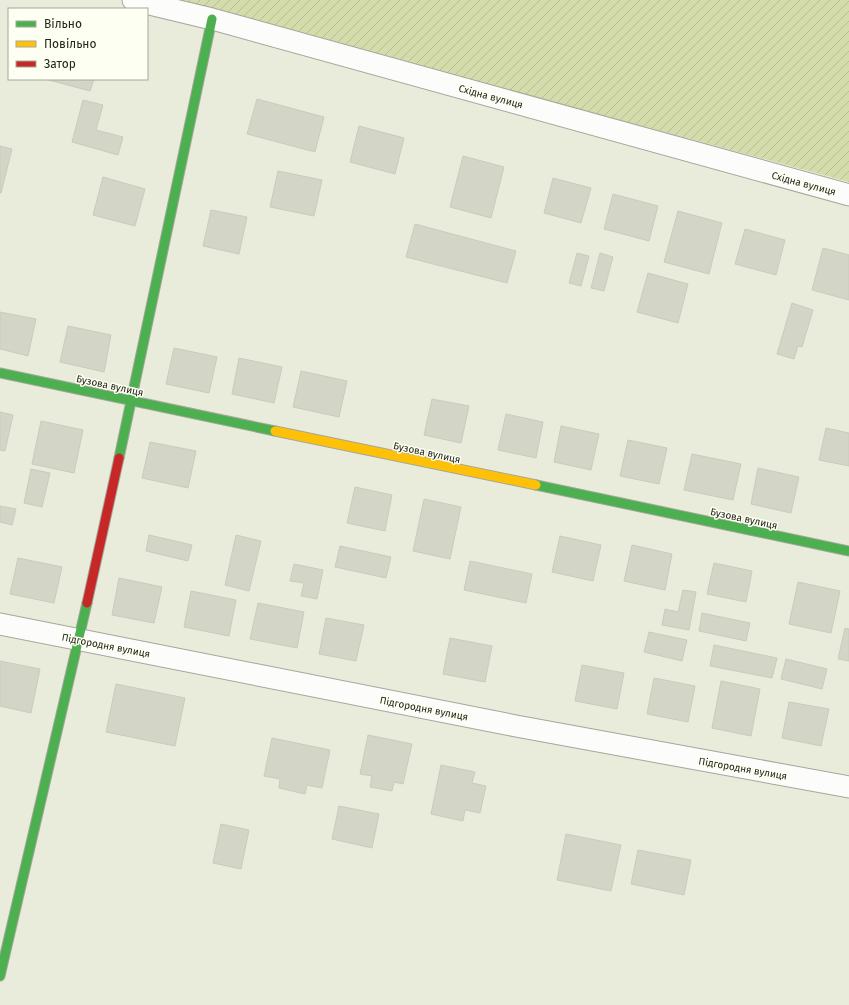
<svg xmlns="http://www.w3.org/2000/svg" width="849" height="1005" font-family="'Fira Sans',sans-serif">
	<defs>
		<pattern id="garden-furrows" width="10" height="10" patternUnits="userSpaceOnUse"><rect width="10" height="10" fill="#d4dcab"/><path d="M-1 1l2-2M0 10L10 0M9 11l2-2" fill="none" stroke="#b6bd93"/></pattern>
	</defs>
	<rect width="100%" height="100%" fill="#e9ecdb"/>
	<polygon fill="url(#garden-furrows)" points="177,0 849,0 849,182 201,6"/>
	<g fill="#d3d5c7" stroke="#c9ccbd">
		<polygon points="45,79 94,79 90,91"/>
		<polygon points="257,99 324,117 315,152 247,134"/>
		<polygon points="83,100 103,105 96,130 123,137 118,155 72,142"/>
		<polygon points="359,126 404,138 395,174 350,162"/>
		<polygon points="0,146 12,149 1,193 0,193"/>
		<polygon points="463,156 504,167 491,218 450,207"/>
		<polygon points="278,171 322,180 314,216 270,207"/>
		<polygon points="103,177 145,189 135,226 93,215"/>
		<polygon points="553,178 591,188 581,223 544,213"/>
		<polygon points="613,194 658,206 649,241 604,229"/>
		<polygon points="211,210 247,217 239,254 203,246"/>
		<polygon points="678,211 722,223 709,274 664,262"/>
		<polygon points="415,224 516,251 507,283 406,257"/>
		<polygon points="745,229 785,240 776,275 735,264"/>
		<polygon points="823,248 849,255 849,300 812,290"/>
		<polygon points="577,253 589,256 581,286 569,283"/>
		<polygon points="600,253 613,257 604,291 591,288"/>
		<polygon points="648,273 688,284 678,323 637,312"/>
		<polygon points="792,303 813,310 802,347 798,346 794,359 777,354"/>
		<polygon points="0,312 36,319 28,356 0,349"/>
		<polygon points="68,326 111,335 104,372 60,362"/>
		<polygon points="174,348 217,357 209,393 166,384"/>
		<polygon points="239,358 282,367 274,403 232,394"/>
		<polygon points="301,371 347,381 339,417 293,407"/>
		<polygon points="432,399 469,406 461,443 424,435"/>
		<polygon points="0,412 13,415 5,451 0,450"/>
		<polygon points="506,414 543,422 536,458 498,450"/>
		<polygon points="41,421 83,430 74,473 32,464"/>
		<polygon points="561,426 599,434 591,470 554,462"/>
		<polygon points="826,428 849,433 849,466 819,460"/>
		<polygon points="628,440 667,448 659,484 620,476"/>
		<polygon points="150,442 196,451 188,488 142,478"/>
		<polygon points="692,454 741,464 733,500 684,490"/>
		<polygon points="758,468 799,477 791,513 751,504"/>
		<polygon points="31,469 50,473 42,507 24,503"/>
		<polygon points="355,487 392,495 385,531 347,523"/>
		<polygon points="424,499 461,507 450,559 413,551"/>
		<polygon points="0,506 16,509 12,525 0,522"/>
		<polygon points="149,535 192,545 188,561 146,551"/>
		<polygon points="236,535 261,541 249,591 225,585"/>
		<polygon points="560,536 601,545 593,581 552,572"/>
		<polygon points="632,545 672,554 665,590 624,581"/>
		<polygon points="340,546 391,557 386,578 335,567"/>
		<polygon points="18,558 62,567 54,603 10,594"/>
		<polygon points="470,561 532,574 526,603 464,590"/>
		<polygon points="714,563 752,571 746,602 707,594"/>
		<polygon points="294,564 323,570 317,599 301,596 304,583 290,581"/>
		<polygon points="119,578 162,587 154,623 112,615"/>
		<polygon points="798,582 840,591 831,633 789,624"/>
		<polygon points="683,590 696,592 689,630 662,625 665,609 678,612"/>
		<polygon points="191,591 236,600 229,636 184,627"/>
		<polygon points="258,603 304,612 297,648 250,639"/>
		<polygon points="702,613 750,623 746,641 699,631"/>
		<polygon points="326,618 364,625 356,661 319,654"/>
		<polygon points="845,628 849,629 849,661 838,659"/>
		<polygon points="649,632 687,640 682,661 644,652"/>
		<polygon points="450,638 492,646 485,682 443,674"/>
		<polygon points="714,645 777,658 772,678 710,666"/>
		<polygon points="786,659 827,669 822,689 781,679"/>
		<polygon points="0,661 40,669 31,713 0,706"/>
		<polygon points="582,665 624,673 617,709 575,701"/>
		<polygon points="654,678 695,686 688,722 647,714"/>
		<polygon points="721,681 760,689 751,736 712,728"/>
		<polygon points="116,684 185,698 175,746 106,732"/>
		<polygon points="789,702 829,709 821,746 782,738"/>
		<polygon points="368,735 412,744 403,784 394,782 392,791 370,787 372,776 360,774"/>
		<polygon points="272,738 330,750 322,788 307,785 305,794 279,788 280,779 264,776"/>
		<polygon points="441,765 475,772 472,783 486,786 480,813 465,810 463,821 431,814"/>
		<polygon points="339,806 379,814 372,848 332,839"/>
		<polygon points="221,824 249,830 241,869 213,863"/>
		<polygon points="566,834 621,845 611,891 557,880"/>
		<polygon points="638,850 691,860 684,895 631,884"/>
	</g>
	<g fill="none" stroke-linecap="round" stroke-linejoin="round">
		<defs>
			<g id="street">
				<polyline points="133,0 212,19 849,195"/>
				<polyline points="0,624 516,726 849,787"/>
			</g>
			<g id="fast">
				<polyline points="0,373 275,431"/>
				<polyline points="119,458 212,19"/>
				<polyline points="536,485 849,551"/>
				<polyline points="0,976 87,603"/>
			</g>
			<polyline id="slow" points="275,431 536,485"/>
			<polyline id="jam" points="87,603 119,458"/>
		</defs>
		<use href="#street" stroke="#a4a79a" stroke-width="23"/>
		<use href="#fast" stroke="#a4a79a" stroke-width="11"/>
		<use href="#slow" stroke="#a4a79a" stroke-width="11"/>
		<use href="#jam" stroke="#a4a79a" stroke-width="11"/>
		<use href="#street" stroke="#fcfcfa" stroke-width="21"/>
		<use href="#fast" stroke="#4caf50" stroke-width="9"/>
		<use href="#slow" stroke="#ffc107" stroke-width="9"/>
		<use href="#jam" stroke="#c62828" stroke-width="9"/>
	</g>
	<g text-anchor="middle" stroke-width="3" stroke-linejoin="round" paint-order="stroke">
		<g font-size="10" fill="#24261a" stroke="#fcfff2">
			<text transform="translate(491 96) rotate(15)" y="4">Східна вулиця</text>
			<text transform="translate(804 183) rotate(15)" y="4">Східна вулиця</text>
			<text transform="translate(110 385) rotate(12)" y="4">Бузова вулиця</text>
			<text transform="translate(427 452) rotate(12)" y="4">Бузова вулиця</text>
			<text transform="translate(744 518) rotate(12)" y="4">Бузова вулиця</text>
			<text transform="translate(106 645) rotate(11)" y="4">Підгородня вулиця</text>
			<text transform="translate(424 708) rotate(11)" y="4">Підгородня вулиця</text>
			<text transform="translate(743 768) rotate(10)" y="4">Підгородня вулиця</text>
		</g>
	</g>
	<rect x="8" y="8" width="140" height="72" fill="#fcfff2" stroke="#a6a89c"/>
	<rect x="16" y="21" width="20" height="6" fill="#4caf50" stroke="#a6a89c"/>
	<text x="44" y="28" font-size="12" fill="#24261a">Вільно</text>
	<rect x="16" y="41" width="20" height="6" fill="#ffc107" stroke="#a6a89c"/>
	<text x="44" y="48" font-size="12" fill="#24261a">Повільно</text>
	<rect x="16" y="61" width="20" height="6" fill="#c62828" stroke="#a6a89c"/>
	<text x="44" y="68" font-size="12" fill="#24261a">Затор</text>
</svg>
